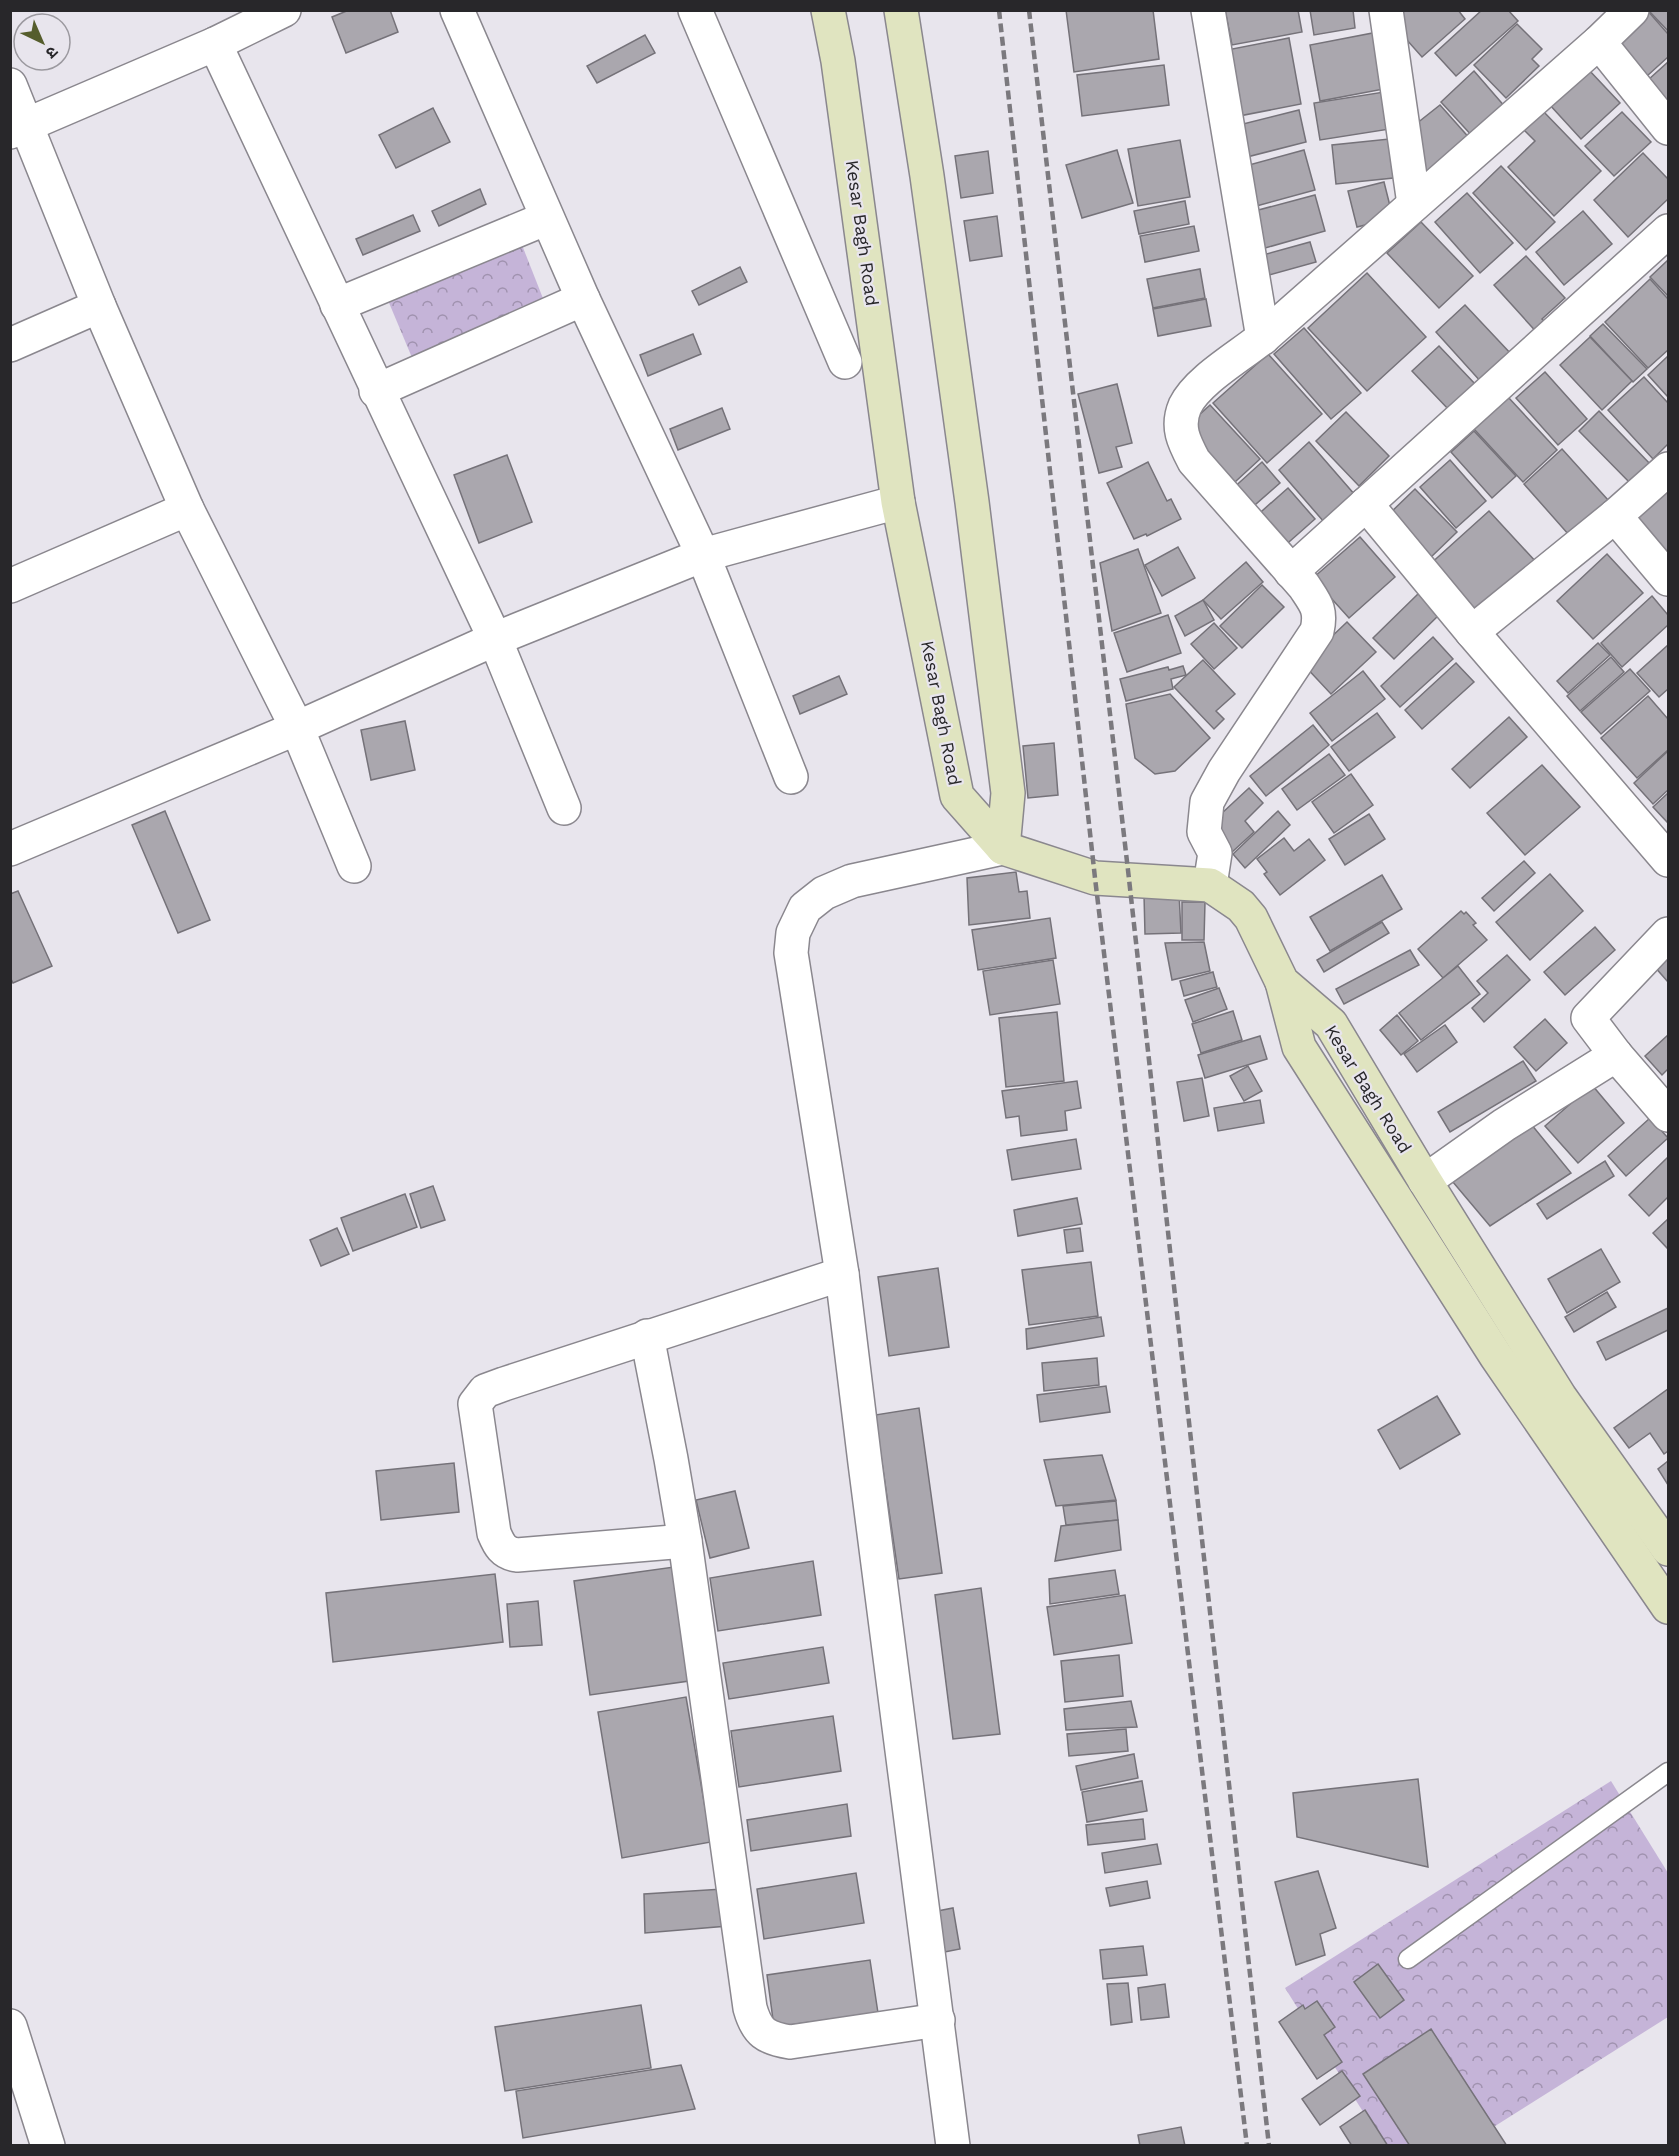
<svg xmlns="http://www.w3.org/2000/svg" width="1679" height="2156" font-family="'Work Sans','Noto Sans Devanagari',sans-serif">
	<defs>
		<pattern id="park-crowns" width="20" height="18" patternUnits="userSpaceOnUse" patternTransform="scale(1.5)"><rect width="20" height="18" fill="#c5b4d8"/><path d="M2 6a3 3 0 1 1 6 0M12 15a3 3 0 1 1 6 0" fill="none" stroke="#a092af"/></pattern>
	</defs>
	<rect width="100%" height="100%" fill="#e8e5ed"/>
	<g fill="url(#park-crowns)">
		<polygon points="522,245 546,306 413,360 387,298"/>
		<polygon points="1611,1781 1668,1873 1668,2017 1465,2145 1384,2145 1285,1988"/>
	</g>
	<g fill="#aaa7ae" stroke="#757279" stroke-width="1.5">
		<polygon points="349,10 390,10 398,32 346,53 332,17"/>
		<polygon points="1066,10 1153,10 1159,59 1074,72"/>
		<polygon points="1225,10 1298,10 1302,32 1232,45"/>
		<polygon points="1310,10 1353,10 1355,28 1314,35"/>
		<polygon points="1404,10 1458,10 1465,19 1422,57 1391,22"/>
		<polygon points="1482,10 1508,10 1518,21 1456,76 1435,53"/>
		<polygon points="1647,10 1668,34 1668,57 1647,76 1618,44"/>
		<polygon points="1652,10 1668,10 1668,31 1650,12"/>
		<polygon points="1517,24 1542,49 1532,59 1539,66 1506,98 1474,65"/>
		<polygon points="1378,32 1389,88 1320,101 1310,45"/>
		<polygon points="645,35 655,53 597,83 587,66"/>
		<polygon points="1289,38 1301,104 1239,116 1227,50"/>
		<polygon points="1668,62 1668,98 1666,100 1648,80"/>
		<polygon points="1164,65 1169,105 1082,116 1077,75"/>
		<polygon points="1588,69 1620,103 1581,139 1549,104"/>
		<polygon points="1474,71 1506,108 1474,138 1441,102"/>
		<polygon points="1384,92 1390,129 1320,140 1314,103"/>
		<polygon points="1440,105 1472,141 1427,181 1416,124"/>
		<polygon points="433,108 450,142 396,168 379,135"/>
		<polygon points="1299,110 1306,142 1243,158 1235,126"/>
		<polygon points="1542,110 1601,171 1554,216 1508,167 1535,141 1522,128"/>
		<polygon points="1622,112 1651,142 1614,176 1585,146"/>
		<polygon points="1399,138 1403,177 1336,184 1332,145"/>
		<polygon points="1180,140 1190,197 1138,206 1128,149"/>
		<polygon points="1117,150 1133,203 1082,218 1066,165"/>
		<polygon points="1304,150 1315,190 1249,208 1238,168"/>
		<polygon points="988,151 993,193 961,198 955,156"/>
		<polygon points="1643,153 1668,179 1668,199 1628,237 1594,200"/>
		<polygon points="1501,166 1555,222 1526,250 1473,193"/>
		<polygon points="1384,182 1393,218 1357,227 1348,191"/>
		<polygon points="480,189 486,204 439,226 432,211"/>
		<polygon points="1467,193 1513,243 1480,273 1435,222"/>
		<polygon points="1315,195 1325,231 1258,250 1247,213"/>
		<polygon points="1185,201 1189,224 1139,234 1134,211"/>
		<polygon points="1583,211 1612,244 1564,285 1536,252"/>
		<polygon points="413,215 420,231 363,255 356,239"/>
		<polygon points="997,216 1002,256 970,261 964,221"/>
		<polygon points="1421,222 1473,276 1439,308 1387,253"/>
		<polygon points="1194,226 1199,251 1145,262 1140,236"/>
		<polygon points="1310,242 1316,262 1269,275 1263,255"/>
		<polygon points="1526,256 1565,298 1542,319 1550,327 1540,336 1494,285"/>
		<polygon points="1668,260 1668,296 1650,277"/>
		<polygon points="740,267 747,282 699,305 692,291"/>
		<polygon points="1200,269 1205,298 1153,308 1147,279"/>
		<polygon points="1367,273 1426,337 1367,391 1308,328"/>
		<polygon points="1650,279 1668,299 1668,350 1648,368 1605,322"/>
		<polygon points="1206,299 1211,326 1158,336 1153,309"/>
		<polygon points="1465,305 1512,355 1482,383 1436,332"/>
		<polygon points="1603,324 1647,369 1633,382 1590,336"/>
		<polygon points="1304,328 1361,393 1331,419 1274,354"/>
		<polygon points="693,334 701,354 648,376 640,355"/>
		<polygon points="1590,337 1632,381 1602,410 1560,365"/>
		<polygon points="1439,346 1476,385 1449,410 1412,371"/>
		<polygon points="1268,354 1322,414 1267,463 1213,403"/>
		<polygon points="1668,356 1668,397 1648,375"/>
		<polygon points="1545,372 1587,419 1558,445 1516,398"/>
		<polygon points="1644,377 1668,403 1668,444 1653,459 1608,410"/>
		<polygon points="1117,384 1132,443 1116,447 1122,467 1099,473 1078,394"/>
		<polygon points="1508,397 1557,450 1523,482 1474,429"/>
		<polygon points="1210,405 1260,459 1235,482 1185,428"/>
		<polygon points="722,408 730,429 678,450 670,429"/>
		<polygon points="1599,411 1652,466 1632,485 1579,431"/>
		<polygon points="1346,412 1389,456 1359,486 1316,441"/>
		<polygon points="1474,431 1516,476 1492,498 1451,452"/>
		<polygon points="1309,442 1355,495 1324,522 1279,470"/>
		<polygon points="1562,449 1608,500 1569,535 1524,484"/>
		<polygon points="507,455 532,522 479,543 454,475"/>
		<polygon points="1450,460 1486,501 1456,528 1420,487"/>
		<polygon points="1148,462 1167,501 1171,499 1181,519 1147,536 1146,534 1134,539 1107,483"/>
		<polygon points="1262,462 1280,483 1248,511 1230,491"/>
		<polygon points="1664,487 1668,492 1668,563 1629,518"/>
		<polygon points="1288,488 1315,519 1281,549 1254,518"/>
		<polygon points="1415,489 1457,532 1429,559 1387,516"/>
		<polygon points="1489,511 1537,563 1476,619 1428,566"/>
		<polygon points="1360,537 1395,577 1349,618 1313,578"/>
		<polygon points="1178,547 1195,578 1162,596 1145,565"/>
		<polygon points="1138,549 1161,613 1112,631 1100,563"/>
		<polygon points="1607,554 1643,593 1593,639 1557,601"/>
		<polygon points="1246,562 1263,582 1221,619 1203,600"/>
		<polygon points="1262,585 1284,607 1242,648 1220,626"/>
		<polygon points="1420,592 1441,613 1394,659 1373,638"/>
		<polygon points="1652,596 1668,615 1668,625 1622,667 1601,643"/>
		<polygon points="1203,600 1214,620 1185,636 1175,616"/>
		<polygon points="1168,615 1181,653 1127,672 1114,633"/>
		<polygon points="1347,622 1376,652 1331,694 1303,664"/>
		<polygon points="1214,623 1237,648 1214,669 1191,644"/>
		<polygon points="1433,637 1453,659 1400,707 1381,686"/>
		<polygon points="1598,643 1610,655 1568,693 1557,681"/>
		<polygon points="1668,645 1668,689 1659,697 1637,673"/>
		<polygon points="1611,657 1624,672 1580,711 1567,696"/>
		<polygon points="1203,660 1235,694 1216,711 1224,719 1214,729 1174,687"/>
		<polygon points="1456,663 1474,682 1422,729 1405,710"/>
		<polygon points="1183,666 1186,675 1171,679 1173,689 1126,701 1120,679 1168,667 1169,670"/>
		<polygon points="1630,669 1650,691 1601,734 1581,712"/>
		<polygon points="1363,671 1385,699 1332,741 1310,713"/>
		<polygon points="839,676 847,694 800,714 793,696"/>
		<polygon points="1170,694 1210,738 1175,771 1155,774 1135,758 1126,704"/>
		<polygon points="1648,696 1668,719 1668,750 1637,778 1601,738"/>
		<polygon points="1377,713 1395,737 1349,771 1331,747"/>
		<polygon points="1509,717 1527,737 1470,788 1452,769"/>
		<polygon points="405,721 415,770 371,780 361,730"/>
		<polygon points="1313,725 1329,745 1266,796 1250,776"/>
		<polygon points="1054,743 1058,795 1028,798 1023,746"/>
		<polygon points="1668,751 1668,790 1653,804 1634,783"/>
		<polygon points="1329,754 1345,775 1297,810 1282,789"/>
		<polygon points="1542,765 1580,807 1525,855 1487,813"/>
		<polygon points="1351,774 1373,805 1334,833 1312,802"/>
		<polygon points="1249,788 1263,803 1245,821 1254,832 1231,853 1207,827"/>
		<polygon points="1668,793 1668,823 1653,807"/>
		<polygon points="165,811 210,920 178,933 132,825"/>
		<polygon points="1278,811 1290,825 1245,868 1233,854"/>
		<polygon points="1369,814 1385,839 1345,865 1329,839"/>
		<polygon points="1284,838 1294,851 1309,839 1325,860 1280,895 1264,874 1267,872 1257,859"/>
		<polygon points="1524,861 1535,873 1494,911 1482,898"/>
		<polygon points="1016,872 1019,892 1027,891 1030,918 969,925 967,878"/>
		<polygon points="1550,874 1583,911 1530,960 1496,922"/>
		<polygon points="1382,875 1402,909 1330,951 1310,917"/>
		<polygon points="18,891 52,966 13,983 10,977 10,894"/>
		<polygon points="1179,893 1181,933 1145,934 1144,895"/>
		<polygon points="1182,902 1205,902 1204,940 1182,940"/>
		<polygon points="1461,911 1464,914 1466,912 1476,923 1473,925 1487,940 1443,978 1418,949"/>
		<polygon points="1050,918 1056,958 978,970 972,930"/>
		<polygon points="1382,922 1389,933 1324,972 1317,960"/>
		<polygon points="1595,927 1615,950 1565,995 1544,972"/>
		<polygon points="1204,942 1210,971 1172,980 1165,943"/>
		<polygon points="1410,950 1419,965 1344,1004 1336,989"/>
		<polygon points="1668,953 1668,982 1654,966"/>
		<polygon points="1507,955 1530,980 1484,1022 1472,1008 1488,993 1477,981"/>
		<polygon points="1053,960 1060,1004 990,1015 983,971"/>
		<polygon points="1458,966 1480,994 1421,1040 1399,1013"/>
		<polygon points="1213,972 1217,987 1184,996 1180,981"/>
		<polygon points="1219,988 1227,1009 1193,1022 1185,1000"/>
		<polygon points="1233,1011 1242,1040 1201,1053 1192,1024"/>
		<polygon points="1057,1012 1064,1081 1006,1087 999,1018"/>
		<polygon points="1397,1015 1418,1041 1401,1055 1380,1030"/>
		<polygon points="1545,1019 1567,1043 1536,1071 1514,1047"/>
		<polygon points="1445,1025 1457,1042 1417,1072 1404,1054"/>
		<polygon points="1668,1035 1668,1069 1662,1075 1645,1056"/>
		<polygon points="1260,1036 1267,1059 1205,1078 1198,1055"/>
		<polygon points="1523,1061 1536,1081 1450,1132 1438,1112"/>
		<polygon points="1248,1066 1262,1091 1244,1101 1230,1076"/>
		<polygon points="1202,1078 1209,1116 1184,1121 1177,1082"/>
		<polygon points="1077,1081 1081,1108 1065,1111 1067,1130 1021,1136 1019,1116 1006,1118 1002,1091"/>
		<polygon points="1592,1085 1624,1123 1578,1163 1545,1126"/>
		<polygon points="1260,1100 1264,1123 1218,1131 1214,1108"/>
		<polygon points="1650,1118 1668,1138 1626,1176 1608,1156"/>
		<polygon points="1531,1124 1571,1173 1490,1226 1447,1175"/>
		<polygon points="1076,1139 1081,1169 1012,1180 1007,1150"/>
		<polygon points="1668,1157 1668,1197 1649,1216 1629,1195"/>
		<polygon points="1605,1161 1614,1176 1547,1219 1537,1204"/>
		<polygon points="433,1186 445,1220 421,1228 410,1194"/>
		<polygon points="405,1194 417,1227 353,1251 341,1218"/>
		<polygon points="1077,1198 1082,1224 1018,1236 1014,1210"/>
		<polygon points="1668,1219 1668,1249 1653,1233"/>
		<polygon points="337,1228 349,1254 321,1266 310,1240"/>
		<polygon points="1080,1228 1083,1251 1067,1253 1064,1230"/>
		<polygon points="1601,1249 1620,1282 1567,1313 1548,1279"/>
		<polygon points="1091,1262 1098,1316 1029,1325 1022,1270"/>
		<polygon points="938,1268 949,1347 889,1356 878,1277"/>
		<polygon points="1607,1292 1616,1307 1574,1332 1565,1317"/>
		<polygon points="1668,1308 1668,1330 1606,1360 1597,1342"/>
		<polygon points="1101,1317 1104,1336 1027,1349 1026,1329"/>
		<polygon points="1097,1358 1099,1385 1044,1391 1042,1363"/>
		<polygon points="1106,1386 1110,1412 1040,1422 1037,1395"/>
		<polygon points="1668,1389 1668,1451 1664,1454 1650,1433 1629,1448 1614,1428"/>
		<polygon points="1437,1396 1460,1434 1400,1469 1378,1430"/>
		<polygon points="919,1408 942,1573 899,1579 875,1415"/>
		<polygon points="1102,1455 1116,1500 1056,1506 1044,1460"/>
		<polygon points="1668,1461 1668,1485 1658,1469"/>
		<polygon points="454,1463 459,1512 381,1520 376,1471"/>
		<polygon points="735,1491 749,1548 710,1558 696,1500"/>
		<polygon points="1116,1501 1118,1520 1066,1525 1063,1506"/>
		<polygon points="1118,1520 1121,1550 1055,1561 1061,1526"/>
		<polygon points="813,1561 821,1615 718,1631 710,1578"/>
		<polygon points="674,1567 689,1681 590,1695 574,1581"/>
		<polygon points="1115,1570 1119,1594 1050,1604 1049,1579"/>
		<polygon points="495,1574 503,1642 333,1662 326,1593"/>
		<polygon points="981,1588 1000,1734 953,1739 935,1595"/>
		<polygon points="1125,1595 1132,1643 1054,1655 1047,1607"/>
		<polygon points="538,1601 542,1645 510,1647 507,1604"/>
		<polygon points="823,1647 829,1683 729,1699 723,1663"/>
		<polygon points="1119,1655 1123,1696 1065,1702 1061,1661"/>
		<polygon points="686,1697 711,1842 622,1858 598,1712"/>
		<polygon points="1131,1701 1137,1727 1066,1730 1064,1709"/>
		<polygon points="833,1716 841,1771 739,1787 731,1731"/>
		<polygon points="1126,1729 1128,1751 1069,1756 1067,1734"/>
		<polygon points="1134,1754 1138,1778 1081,1790 1076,1766"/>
		<polygon points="1418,1779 1428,1867 1297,1837 1293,1793"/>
		<polygon points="1142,1781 1147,1811 1087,1822 1082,1792"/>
		<polygon points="847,1804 851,1836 751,1851 747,1820"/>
		<polygon points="1143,1819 1145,1839 1088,1845 1086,1825"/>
		<polygon points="1157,1844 1161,1864 1105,1873 1102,1853"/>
		<polygon points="1318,1871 1336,1928 1320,1934 1325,1955 1296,1965 1275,1882"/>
		<polygon points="856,1873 864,1923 764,1939 757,1889"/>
		<polygon points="1147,1881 1150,1898 1110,1906 1106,1888"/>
		<polygon points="723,1889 728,1926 645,1933 644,1894"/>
		<polygon points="953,1908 960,1949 934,1954 927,1913"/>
		<polygon points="1143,1946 1147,1975 1103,1979 1100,1950"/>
		<polygon points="870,1960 878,2013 774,2027 767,1975"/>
		<polygon points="1378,1964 1404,2000 1380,2018 1354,1982"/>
		<polygon points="1128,1983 1132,2022 1111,2025 1107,1984"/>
		<polygon points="1165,1984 1169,2017 1141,2020 1138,1988"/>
		<polygon points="1317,2001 1335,2027 1324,2035 1342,2062 1317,2079 1279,2022 1303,2005 1305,2009"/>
		<polygon points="641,2005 651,2068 505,2091 495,2027"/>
		<polygon points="1431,2029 1507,2146 1410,2146 1363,2074"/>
		<polygon points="681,2065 695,2109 523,2138 516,2091"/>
		<polygon points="1342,2071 1360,2096 1320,2125 1302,2099"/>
		<polygon points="1365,2110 1388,2146 1352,2146 1340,2127"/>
		<polygon points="1181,2127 1185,2146 1140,2146 1138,2135"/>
	</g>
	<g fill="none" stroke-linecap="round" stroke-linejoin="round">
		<defs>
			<polyline id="service" points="1408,1959 1668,1772"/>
			<g id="minor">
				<polyline points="457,10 583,299 703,555 791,777"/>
				<polyline points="695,10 845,362"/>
				<polyline points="1208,10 1263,338"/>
				<polyline points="1386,10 1414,204"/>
				<polyline points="1599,42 1668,128"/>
				<polyline points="215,44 495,639 564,808"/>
				<polyline points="10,85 99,306 187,509 297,728 354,866"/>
				<polyline points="10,132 215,44 284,10"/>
				<polyline points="337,305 547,218"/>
				<polyline points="10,345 99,306"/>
				<polyline points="376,391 583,299"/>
				<polyline points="1366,504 1472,632 1668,860"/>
				<polyline points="1615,516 1668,579"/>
				<polyline points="1291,572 1668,231"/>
				<polyline points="10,586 187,509"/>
				<polyline points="1472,632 1615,516 1668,469"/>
				<polyline points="10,849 297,728 495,639 703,555 898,502"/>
				<path d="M1210,885L1215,853L1204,832L1207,802L1224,771L1317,631C1322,609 1315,603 1304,586L1194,461C1184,442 1176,427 1185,406C1198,379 1244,354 1267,334C1378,237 1488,139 1599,42L1632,10"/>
				<polyline points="1668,934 1588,1018 1616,1055 1668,1115"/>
				<polyline points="1425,1181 1504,1125 1616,1055"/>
				<path d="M647,1336L671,1459L685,1541L750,2008C757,2033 766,2038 790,2042L938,2020"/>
				<path d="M685,1541L517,1555C503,1553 499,1545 494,1533L475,1404L485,1391L504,1384L842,1274"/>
				<polyline points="10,2026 48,2146"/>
				<polyline points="953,2146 865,1463 842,1274 791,953 793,933 805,908 824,893 852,881 1003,848"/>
			</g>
			<g id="secondary">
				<polyline points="828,10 838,61 898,502 957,796 1003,848 1095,878 1210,885 1241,906 1251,918 1282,982 1331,1024 1425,1181 1560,1397 1668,1549"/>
				<polyline points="901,10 927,176 972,502 1008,793 1003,848"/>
				<polyline points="1282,982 1299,1047 1496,1356 1668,1607"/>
			</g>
		</defs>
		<use href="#service" stroke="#8a878e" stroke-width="21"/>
		<use href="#minor" stroke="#8a878e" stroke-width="36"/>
		<use href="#secondary" stroke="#8a878e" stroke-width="36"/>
		<use href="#service" stroke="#fff" stroke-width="18"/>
		<use href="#minor" stroke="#fff" stroke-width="33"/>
		<use href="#secondary" stroke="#e0e4c0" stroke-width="33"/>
		<g stroke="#7b797e" stroke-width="4.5" stroke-dasharray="9 4.5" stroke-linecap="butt">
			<polyline points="999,10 1095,878 1247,2146"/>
			<polyline points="1029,10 1129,879 1269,2146"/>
		</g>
	</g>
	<g text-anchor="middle" stroke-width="4.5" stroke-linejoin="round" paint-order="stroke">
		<g font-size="18" fill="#28272a" stroke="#e8e5ed">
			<text transform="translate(862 233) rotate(82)" y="6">Kesar Bagh Road</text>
			<text transform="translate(941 713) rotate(79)" y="6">Kesar Bagh Road</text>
			<text transform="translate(1368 1089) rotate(58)" y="6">Kesar Bagh Road</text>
		</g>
	</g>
	<rect width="1679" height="2156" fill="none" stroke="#28272a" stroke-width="24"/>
	<g transform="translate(42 42) rotate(136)"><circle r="28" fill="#e8e5ed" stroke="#9b999f" stroke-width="1.5"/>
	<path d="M0-4.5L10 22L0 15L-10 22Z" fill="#555d2c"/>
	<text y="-9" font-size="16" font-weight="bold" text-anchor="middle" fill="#28272a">उ</text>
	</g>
</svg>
